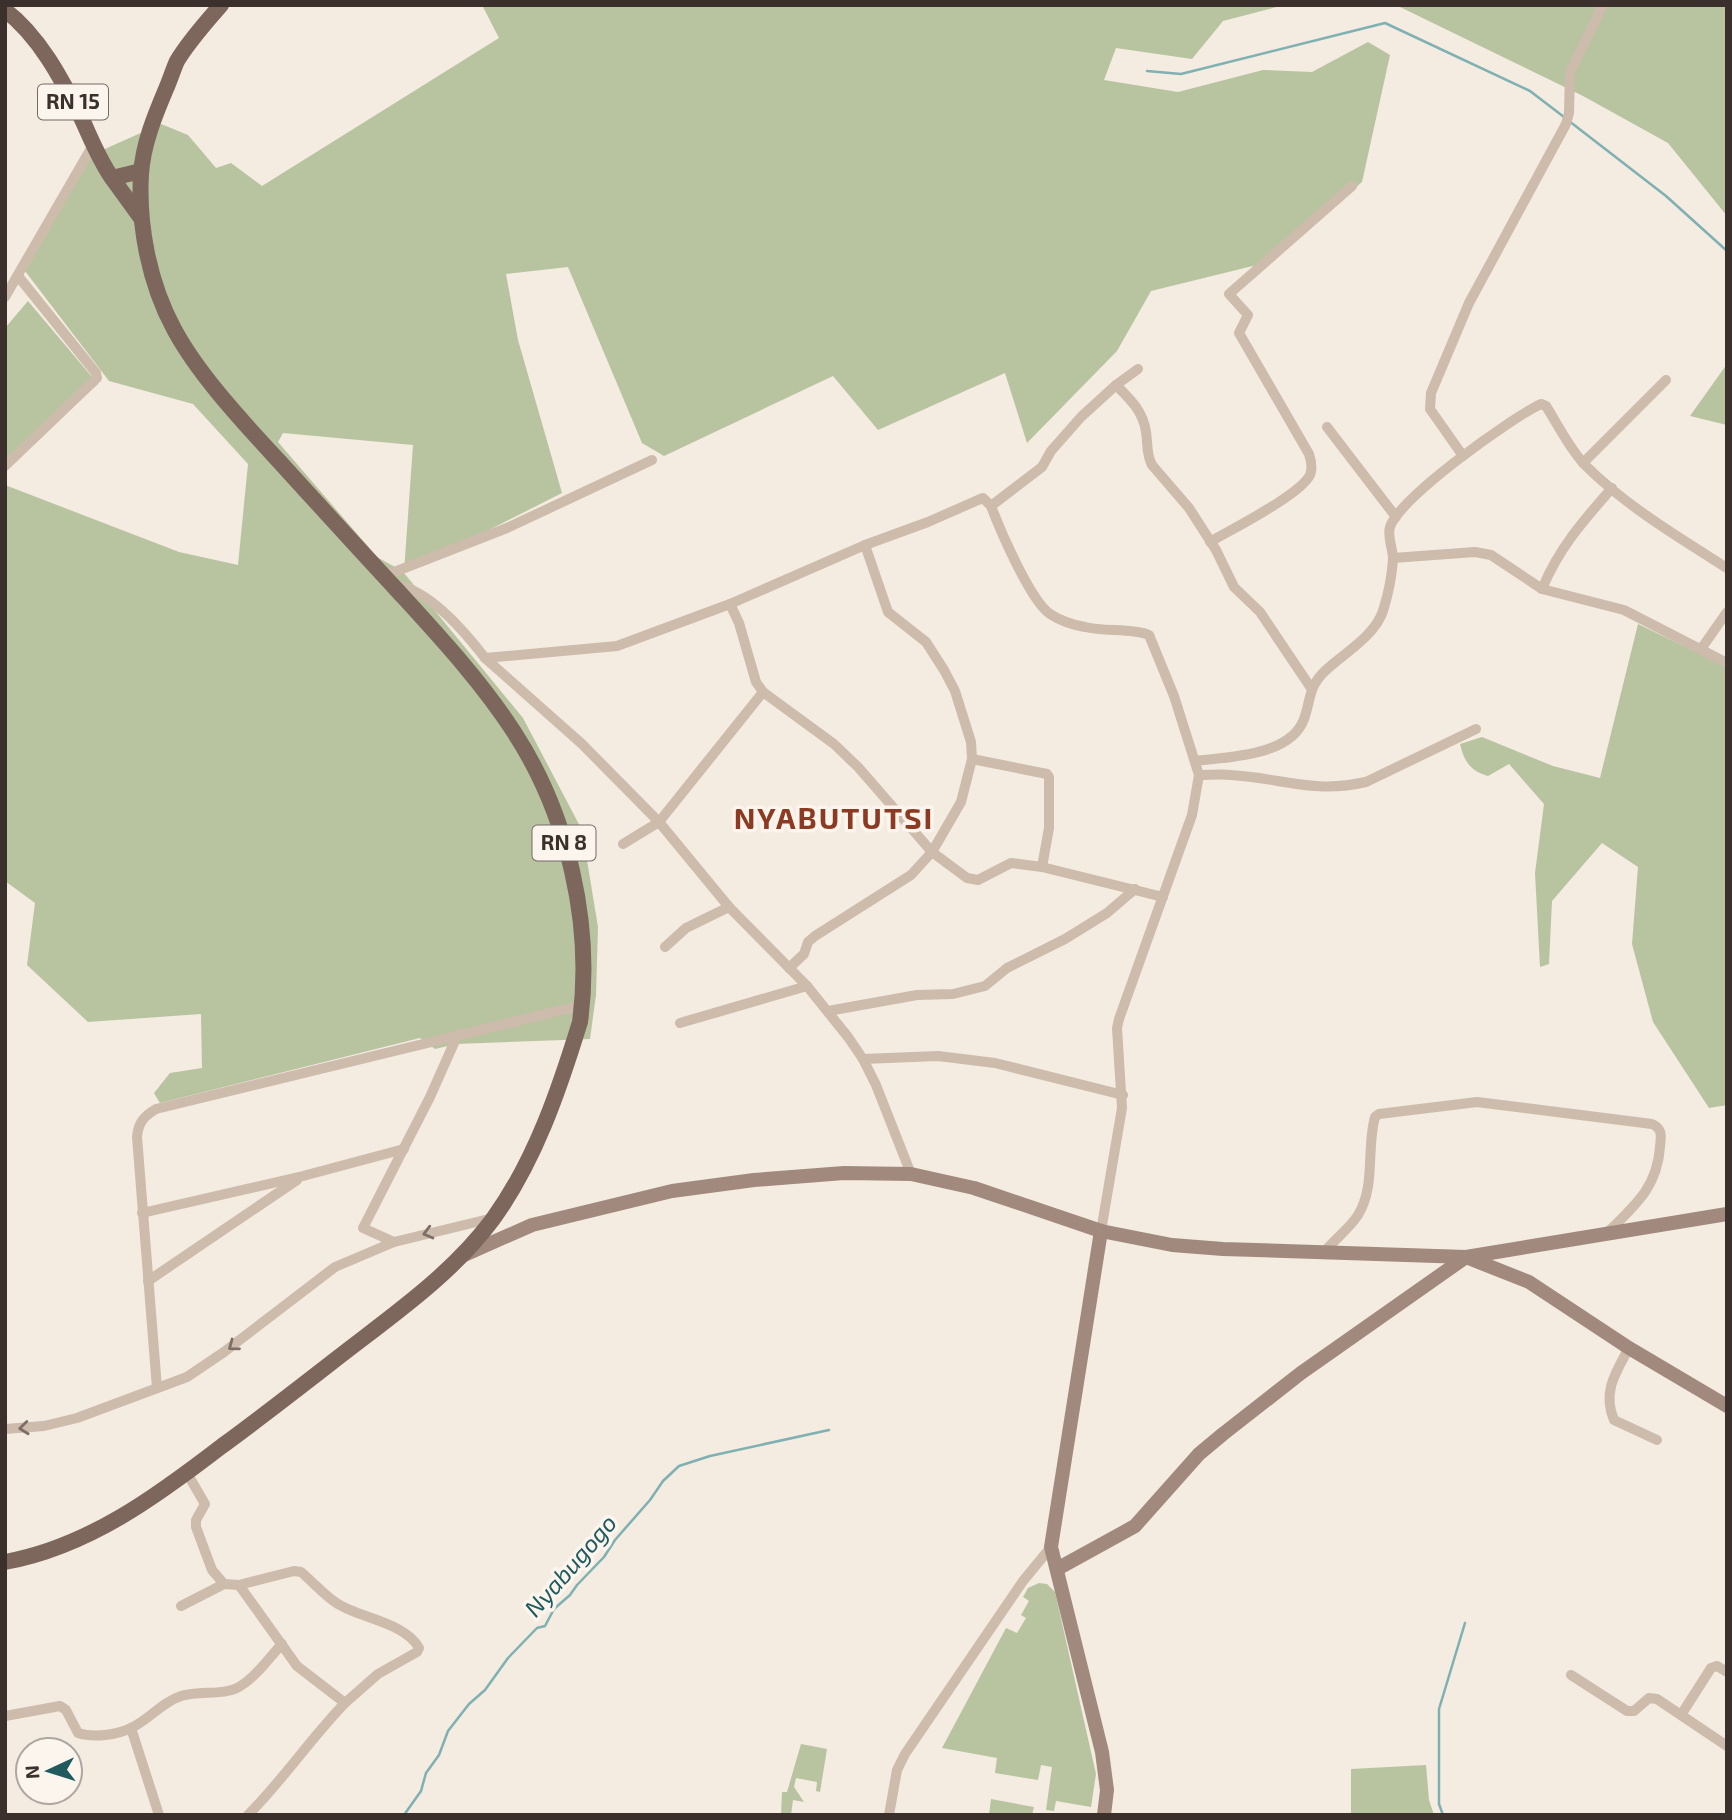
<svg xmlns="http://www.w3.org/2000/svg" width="1732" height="1820" font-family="'Exo 2',sans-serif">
	<rect width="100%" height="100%" fill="#f4ebe1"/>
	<g fill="#b8c4a0" fill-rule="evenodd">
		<path d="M482,5H1284L1223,21L1192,59L1116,48L1104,80L1178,92L1263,70L1312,72L1368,42L1390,55L1362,182L1269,262L1151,291L1117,351L1027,443L1005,373L878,430L833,376L664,456L642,443L568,267L506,274L518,340L562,493L404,573L523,718L582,830L598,927L596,995L590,1039L456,1044L435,1049L420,1038L160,1103L154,1093L170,1073L202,1068L201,1014L88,1022L27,965L35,903L5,881V485L179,552L238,565L248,464L193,404L109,381L25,271L89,156L161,124L188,135L216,168L231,163L262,186L499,38ZM283,433L413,445L404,572L377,557L278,442Z"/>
		<polygon points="1391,5 1726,5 1727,216 1668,143 1583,96 1400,7"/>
		<polygon points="28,301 98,384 5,466 5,328"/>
		<polygon points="1727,364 1727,425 1690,416"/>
		<path d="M1638,624L1727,667V1105L1709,1108L1653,1022L1632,944L1638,867L1602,843L1552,901L1549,964L1540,967L1535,873L1544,804L1509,764L1488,776C1470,771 1464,761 1460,744L1482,737L1553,766L1600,778Z"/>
		<polygon points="1039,1583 1047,1584 1055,1592 1096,1774 1091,1807 1056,1801 1054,1811 1046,1810 1052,1767 1041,1765 1038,1780 995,1773 997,1758 942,1748 1006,1628 1017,1633 1026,1618 1021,1615 1029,1601 1023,1597 1028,1588"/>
		<polygon points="801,1744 827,1749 820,1792 816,1791 817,1782 796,1778 794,1787 804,1802 793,1800 791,1815 781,1815 782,1792 787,1792"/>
		<polygon points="1426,1765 1429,1800 1434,1815 1351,1815 1351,1769"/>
		<polygon points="991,1799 1034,1807 1032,1815 989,1815"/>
	</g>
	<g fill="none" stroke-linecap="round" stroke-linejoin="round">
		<g stroke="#7fb0b2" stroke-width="2.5">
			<polyline points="1147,71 1181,74 1385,23 1530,91 1564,117"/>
			<polyline points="1569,121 1666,196 1727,251"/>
			<polyline points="404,1815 421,1791 426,1773 439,1755 448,1731 469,1704 485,1690 508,1658 537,1628 545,1626 554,1609 570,1595 577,1585 604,1557 615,1540 650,1500 663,1481 679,1466 710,1456 829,1430"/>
			<polyline points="1443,1815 1439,1804 1439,1709 1465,1623"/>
		</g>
		<g stroke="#cdbbac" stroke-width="10">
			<polyline points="5,297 93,145"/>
			<path d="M1116,385C1130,399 1143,411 1146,432C1148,444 1146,454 1152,465L1189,508L1216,550L1234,587L1260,612L1311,688"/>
			<polyline points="1327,427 1396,517"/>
			<polyline points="1463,456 1430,409 1431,393 1469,303 1566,124 1569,113 1570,72 1603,5"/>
			<polyline points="1583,463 1666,380"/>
			<polyline points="5,466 97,378 96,373 18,276"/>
			<path d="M1210,542C1232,529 1300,495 1310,475C1313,468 1311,460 1309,454L1239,333L1248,315L1229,294L1352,186"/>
			<polyline points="1393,558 1475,552 1491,555 1542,589 1624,610 1727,663"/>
			<polyline points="384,576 507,528 652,460"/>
			<path d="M395,585C428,589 465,632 485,658L617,646L730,604L865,545L928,522L978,500L983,498L991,506"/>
			<path d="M1542,589C1559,548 1583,521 1612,488"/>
			<polyline points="730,604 739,623 756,682 763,692 834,744 858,767 932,852 967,878 978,880 1011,863 1042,867"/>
			<polyline points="1701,649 1727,612"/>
			<polyline points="485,658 582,744 659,822 729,907 807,986 848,1037 863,1059 876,1085 911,1174"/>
			<polyline points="972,759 1047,774 1049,777 1049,828 1042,867 1163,897"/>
			<path d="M1195,761C1228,757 1291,756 1304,719C1311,700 1308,687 1325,671C1344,653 1374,637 1383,611C1388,595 1392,575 1393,559C1393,549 1387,536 1390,527C1399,498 1511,418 1541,404L1546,406C1558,425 1569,448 1585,465C1626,506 1678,537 1727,568"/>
			<path d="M1199,775C1209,775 1221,774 1231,775C1282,778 1313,794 1366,782L1476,729"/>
			<polyline points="623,844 659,822 763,692"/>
			<polyline points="665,947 686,928 729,907"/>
			<polyline points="789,968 804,954 808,942 815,936 911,875 932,852 961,802 972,759 971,742 955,691 944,670 926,642 888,612 865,545"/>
			<polyline points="828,1011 917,995 953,994 985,986 1007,968 1065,939 1107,913 1135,889"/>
			<polyline points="680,1023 807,986"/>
			<polyline points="863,1059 938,1056 995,1063 1123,1095"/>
			<polyline points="142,1213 303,1176 404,1149"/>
			<path d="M1101,1231L1122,1108L1117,1028L1119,1019L1192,815L1199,775L1174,696L1149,635C1132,628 1105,632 1085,627C1073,625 1061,621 1050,614C1030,600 1000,530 991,506L1042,467L1051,451L1081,417L1116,385L1138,369"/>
			<polyline points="394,1242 363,1228 430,1097 458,1034"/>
			<path d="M1324,1252C1335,1239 1350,1228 1358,1215C1376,1186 1366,1149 1375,1117L1379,1114L1477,1102L1652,1124C1663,1129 1661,1136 1660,1147C1657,1188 1635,1205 1607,1233"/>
			<polyline points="148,1281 297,1180"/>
			<path d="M1629,1348C1616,1372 1602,1392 1614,1420L1657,1440"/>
			<path d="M157,1388L137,1137C138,1123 144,1116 156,1109L583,1005"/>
			<polyline points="5,1429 44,1426 77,1418 187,1377 224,1352 335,1267 394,1242 493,1218"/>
			<polyline points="187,1473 205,1504 196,1520 196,1527 212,1570 224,1584"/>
			<path d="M239,1585L297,1666L345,1703C311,1738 283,1780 248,1815"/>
			<path d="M181,1606L224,1584L239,1585L294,1571L301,1572C313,1582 325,1596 338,1604C360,1618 406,1623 419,1648L417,1652L378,1674L345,1703"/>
			<polyline points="1571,1675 1627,1711 1634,1711 1649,1698 1657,1699 1727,1746"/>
			<polyline points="1681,1715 1711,1668 1717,1666 1727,1672"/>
			<path d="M5,1716L60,1706L66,1710L78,1733C93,1738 117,1735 131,1728C149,1720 162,1702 181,1696C200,1690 223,1696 239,1687C256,1677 269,1658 282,1644"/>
			<polyline points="131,1728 159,1815"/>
			<polyline points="889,1815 897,1770 905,1754 1023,1581 1051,1547"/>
		</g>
		<g stroke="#a18a7d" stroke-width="14">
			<polyline points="1101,1231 1051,1547 1102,1752 1107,1790 1104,1815"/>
			<polyline points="464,1255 532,1225 672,1191 754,1180 844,1173 911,1174 974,1188 1101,1231 1172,1245 1223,1249 1466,1257 1727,1214"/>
			<polyline points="1057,1569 1135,1526 1199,1454 1223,1434 1301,1373 1466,1257 1529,1282 1629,1348 1727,1406"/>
		</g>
		<g stroke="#7d675c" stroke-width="16">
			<path d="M5,10C39,36 61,78 80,115C90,136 98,158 112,178L141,171"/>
			<polyline points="112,178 141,218"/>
			<path d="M5,1562C88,1547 157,1496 222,1446C259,1419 295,1391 331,1363C387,1319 450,1277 493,1219C535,1161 559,1090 580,1022C593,924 568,815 514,732C481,681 439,636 397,590C357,547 317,503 277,459C242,421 198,374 174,329C149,283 138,225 141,174C143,144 155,115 166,89C170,80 173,70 177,61C189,41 206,22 221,5"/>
		</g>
	</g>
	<defs><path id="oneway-chevron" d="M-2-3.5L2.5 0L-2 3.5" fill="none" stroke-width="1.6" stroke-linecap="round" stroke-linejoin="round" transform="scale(1.75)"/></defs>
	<g stroke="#7d6f65">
		<use href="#oneway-chevron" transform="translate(428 1233) rotate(165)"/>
		<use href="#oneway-chevron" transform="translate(233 1346) rotate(143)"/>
		<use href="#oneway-chevron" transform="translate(24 1428) rotate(174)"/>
	</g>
	<g text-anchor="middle" stroke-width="7" stroke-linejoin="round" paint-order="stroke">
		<g fill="#fbf5ee" stroke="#756b66" stroke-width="2">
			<rect x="38" y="84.5" width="70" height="35" rx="5"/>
			<rect x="532.5" y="825.5" width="63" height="35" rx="5"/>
		</g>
		<g font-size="21" font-weight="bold" fill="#3b302b">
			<text x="73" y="109">RN 15</text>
			<text x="564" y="850">RN 8</text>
		</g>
		<g font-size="24" font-style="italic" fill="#1f5a5e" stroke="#fbf5ee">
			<text transform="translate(571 1566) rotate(-49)" y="8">Nyabugogo</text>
		</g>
		<g font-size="30" font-weight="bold" letter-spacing="2" fill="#8c3b22" stroke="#fbf5ee">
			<text x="834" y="829">NYABUTUTSI</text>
		</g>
	</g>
	<rect width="1732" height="1820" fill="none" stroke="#3b302b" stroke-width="14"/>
	<g transform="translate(49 1771) rotate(266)"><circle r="33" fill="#fbf5ee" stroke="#aea6a0" stroke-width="2"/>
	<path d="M0-5L12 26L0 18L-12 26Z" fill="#1f5a5e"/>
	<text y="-10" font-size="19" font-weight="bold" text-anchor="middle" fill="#3b302b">N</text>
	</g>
</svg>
